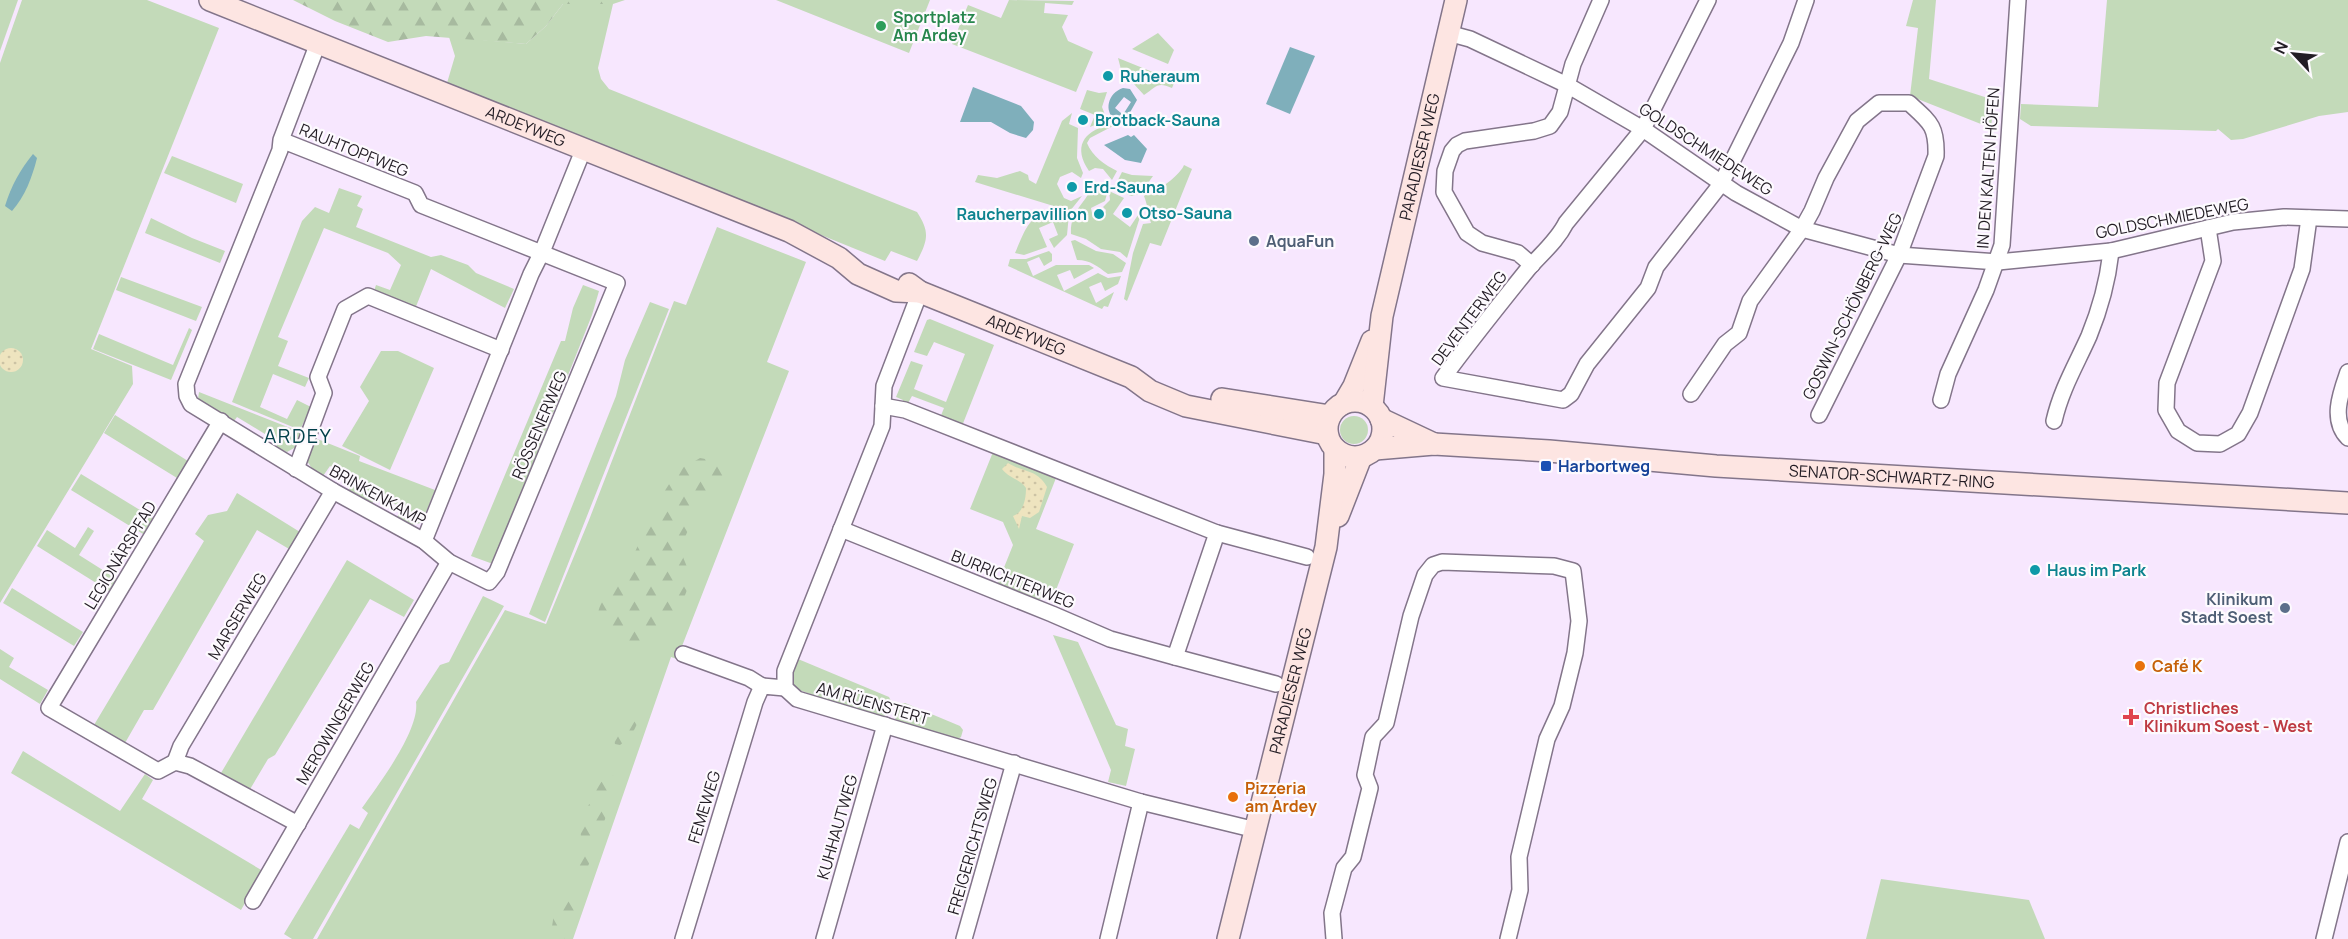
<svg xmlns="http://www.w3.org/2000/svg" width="2348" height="939" font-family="Manrope,sans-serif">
	<defs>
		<pattern id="forest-firs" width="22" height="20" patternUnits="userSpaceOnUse" patternTransform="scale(1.5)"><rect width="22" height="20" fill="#c3dab9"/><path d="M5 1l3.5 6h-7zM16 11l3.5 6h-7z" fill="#a7ba9f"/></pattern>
		<pattern id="sand-dots" width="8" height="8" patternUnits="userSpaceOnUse" patternTransform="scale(1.5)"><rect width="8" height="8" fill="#eee4bf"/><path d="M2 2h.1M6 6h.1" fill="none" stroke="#ccc3a4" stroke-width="1.8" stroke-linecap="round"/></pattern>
	</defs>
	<rect width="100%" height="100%" fill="#f7e7fe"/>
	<g fill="#c3dab9">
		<polygon points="0,0 18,0 0,51"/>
		<polygon points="22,0 147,0 219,28 91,349 132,366 133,384 0,603 0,63"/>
		<polygon points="776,0 930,0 909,53"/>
		<polygon points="1009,0 1074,1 1072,5 1045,3 1044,13 1068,15 1062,27 1068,41 1093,52 1076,92 952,44 968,5 1001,18"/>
		<polygon points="1913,0 1936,0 1929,79 1994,100 1991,128 1910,96 1918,28 1906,26"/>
		<polygon points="2107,0 2348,0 2348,112 2319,116 2243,139 2231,140 2218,129 2216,131 2031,126 2020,119 2021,104 2098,107"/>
		<path d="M563,4H613L598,68L601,79L609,89L917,212C930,232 928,240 917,261L891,251L885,261L447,83L455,56L449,37L526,44L546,26Z"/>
		<polygon points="1158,33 1174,50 1168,64 1132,49"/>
		<path d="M1118,58L1175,81L1172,88C1157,81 1156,87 1144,95L1133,83L1123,77Z"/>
		<polygon points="1087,90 1099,93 1107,92 1102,107 1107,120 1090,127 1095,115 1080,109"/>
		<polygon points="1072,113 1069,124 1078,128 1077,158 1083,173 1081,178 1072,172 1060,177 1057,184 1064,198 1071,201 1082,196 1070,211 975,182 978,175 997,178 1020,171 1028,175 1029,180 1036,184 1062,121"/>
		<path d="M1108,125L1113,126L1090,138L1087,143C1092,156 1105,165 1117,171L1112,180L1103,169L1095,168L1089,171C1073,147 1083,132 1108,125Z"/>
		<polygon points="172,156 243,184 236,203 164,173"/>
		<path d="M1184,165L1192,169L1161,246L1150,243L1127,301L1124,299L1133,253L1143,224L1151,223C1148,214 1148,206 1144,196L1152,187L1158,189C1166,185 1181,173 1184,165Z"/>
		<polygon points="1122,172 1132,175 1153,176 1140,194 1131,196 1114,188"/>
		<path d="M1098,187L1108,190L1105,201L1091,208L1093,218H1103L1106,210L1103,207L1110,200L1109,191L1124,198L1113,214L1130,227L1138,215L1140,217L1127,258L1120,252L1101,249L1086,239L1071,234C1070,212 1082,207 1091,189Z"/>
		<polygon points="339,188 362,196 357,206 363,209 356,227 431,257 441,255 468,265 476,273 514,289 505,308 431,269 415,309 374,291 376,285 390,290 401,265 388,253 324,228 278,337 288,341 278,366 309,378 305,387 273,374 260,407 287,419 297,400 311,407 300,430 232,402 302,221 315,207 329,213"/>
		<path d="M1058,211L1069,214L1067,235L1054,248L1049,239L1058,235L1053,222L1039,228L1047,247L1024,255L1015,253C1026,229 1028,213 1058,211Z"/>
		<polygon points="151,218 192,238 225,251 220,263 145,233"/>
		<polygon points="717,227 806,262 767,362 789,371 677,659 671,657 573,939 317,939 505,610 546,624 589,520 674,301 686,305"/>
		<path d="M1075,240L1096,251L1113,254L1126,263L1122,272L1108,274C1098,267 1091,260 1077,260L1071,241Z"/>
		<polygon points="1049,251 1052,254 1052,261 1044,266 1039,257 1027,262 1033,276 1056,265 1089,265 1094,268 1074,279 1070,270 1057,275 1064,291 1098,273 1108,278 1121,276 1118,284 1105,291 1101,282 1089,287 1096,303 1114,292 1108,307 1104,306 1102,309 1008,266 1010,259 1026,259"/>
		<polygon points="121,277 202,307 196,321 116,290"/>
		<polygon points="583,285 599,291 592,315 493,564 471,556 561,341 565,341 573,308"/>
		<polygon points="650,302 669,309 545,622 529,614 616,396 625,360"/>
		<polygon points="930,319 994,345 962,426 940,418 944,408 912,396 907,405 902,403 903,400 896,397 911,361 923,365 914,389 946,402 965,354 934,342 927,356 914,352 927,320"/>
		<polygon points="189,328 192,330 171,380 93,349 99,334 173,365"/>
		<polygon points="381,351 398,351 434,368 390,470 342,446 369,401 360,387"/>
		<polygon points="199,392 303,433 296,447 287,452 276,447 278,442 237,417 234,421 198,399"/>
		<polygon points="115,415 188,461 177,478 104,433"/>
		<circle cx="1354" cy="430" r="14"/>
		<path d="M315,438L360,456L359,461L435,490L422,522C412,527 405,524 396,519L402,508L378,495L371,505L348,491L354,480L330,466L323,476L313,470L307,461Z"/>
		<polygon points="993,452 1056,478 1036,529 1074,544 1056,590 1038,600 997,585 1013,545 1003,522 970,509"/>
		<polygon points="81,474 153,518 143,534 71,490"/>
		<polygon points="237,493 300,532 289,549 257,530 153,710 144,710 125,743 94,725 204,541 195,534 208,515 227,511"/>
		<polygon points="88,527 94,531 79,555 117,579 109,591 37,546 47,530 75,548"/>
		<polygon points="347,560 414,600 404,617 370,599 275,755 268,759 249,791 221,773"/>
		<polygon points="12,588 83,632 74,646 3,603"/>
		<path d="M483,596L504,606L313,939H292L284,934L350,824L359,829L368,813L362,808C379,784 420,730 416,702L440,665L449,662Z"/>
		<polygon points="1053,635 1078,642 1116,725 1128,729 1125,746 1135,749 1126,786 1108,782 1111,770"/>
		<polygon points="0,649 14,658 9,667 48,690 40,704 0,679"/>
		<path d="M798,659L889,697L891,701L886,715L881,718L796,689C790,677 792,671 798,659Z"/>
		<polygon points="905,703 960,726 963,730 961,737 958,739 898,722 895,718 899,704"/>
		<polygon points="23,751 120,811 145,774 153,780 142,799 263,871 241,910 11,773"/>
		<polygon points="1881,879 2029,900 2045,939 1866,939"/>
	</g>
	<g fill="url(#forest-firs)">
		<polygon points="293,0 625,0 613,4 563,4 546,26 526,44 426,36 388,42 335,21"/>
		<path d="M700,458L716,461L724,472C721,485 711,490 704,501C698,511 684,536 682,546C679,559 693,567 688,586C684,608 644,659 619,643C610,637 599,632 598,621C596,603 609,595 618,582C642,547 652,502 680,470C685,465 694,462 700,458Z"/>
		<path d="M636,706L640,708C640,723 632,737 620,745L615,744C610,727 622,715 636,706Z"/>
		<polygon points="612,774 618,783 586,872 581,875 578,871 583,851 579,822 586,808 593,800 596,788 603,780"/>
		<polygon points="573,890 577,891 579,897 564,939 550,939 554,914"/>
	</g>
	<g fill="url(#sand-dots)">
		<circle cx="11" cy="360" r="12"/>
		<path d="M1008,463C1024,473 1037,469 1047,487L1039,512L1030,518L1022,516L1019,529L1013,516C1024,512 1026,498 1026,488C1020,479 1010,479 1002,469Z"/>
	</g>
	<g fill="#7fafbb">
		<polygon points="1290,47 1315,56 1290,114 1266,104"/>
		<polygon points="973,87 1021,106 1034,122 1033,130 1026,138 1010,133 991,122 960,122"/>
		<path d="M1123,88L1130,89L1137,100L1128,116L1124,113L1131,102L1124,97L1115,108L1127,118L1116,121C1103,111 1108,93 1123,88Z"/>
		<polygon points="1128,135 1131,137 1134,135 1147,149 1141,163 1125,160 1104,145"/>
		<path d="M33,154L37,158C32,178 25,196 12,211L5,206C11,186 20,170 33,154Z"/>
	</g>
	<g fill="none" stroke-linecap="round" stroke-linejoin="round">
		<defs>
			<g id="street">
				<path d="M1708,0L1643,129L1566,223C1557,241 1541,254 1528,269C1499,305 1470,341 1443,378L1563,400L1571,394L1587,364L1648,288L1656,267L1721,184L1791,43L1806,0"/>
				<polyline points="1448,33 1470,39 1567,85 1643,129 1736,193 1802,229 1899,255 1998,262 2111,251 2233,222 2284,217 2348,219"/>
				<polyline points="281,140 415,193 421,205 617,283 497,572 489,582 449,562 424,541 333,491 191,404 187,396 186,384 280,150 281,140 318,43"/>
				<polyline points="2208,228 2213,261 2167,383 2166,410 2178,431 2197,443 2220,444 2238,434 2250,413 2302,269 2309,218"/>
				<polyline points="1532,265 1518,253 1482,243 1467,233 1444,192 1445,171 1452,151 1457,145 1465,141 1534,131 1550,126 1560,112 1573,64 1601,0"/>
				<polyline points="920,292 884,386 882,426 785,671 785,688 797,699 1141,802 1256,830"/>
				<path d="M2348,372C2341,392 2330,420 2348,438"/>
				<path d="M1691,394L1725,344L1739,333L1750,301L1802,229L1812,211L1826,178L1857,121L1879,103H1909C1930,122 1937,126 1936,156L1899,255L1819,415"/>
				<polyline points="1941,400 1948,374 1986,290 2002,245 2018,0"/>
				<polyline points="221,421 49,708 158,771 175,762 190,766 298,824"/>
				<path d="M2054,421C2061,390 2076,365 2089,336C2100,309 2108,280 2111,251"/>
				<polyline points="296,469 324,393 318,377 345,309 368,296 501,350"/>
				<polyline points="841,529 1052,614 1110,639 1175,657 1217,533 905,410 883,406"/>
				<polyline points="1217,533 1307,557"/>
				<polyline points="424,541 531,274 542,252 584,148"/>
				<polyline points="683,654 749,678 762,686"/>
				<polyline points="1175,657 1276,684"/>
				<polyline points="175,762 181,746 333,491"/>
				<polyline points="253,901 449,562"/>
				<polyline points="683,939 755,702 762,686 785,688"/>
				<polyline points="824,939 885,725"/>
				<polyline points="964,939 1014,763"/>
				<polyline points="1108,939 1141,802"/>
				<polyline points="1334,939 1332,913 1344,868 1353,857 1370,788 1365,775 1373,737 1386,723 1411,616 1425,575 1433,565 1442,562 1554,566 1573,571 1579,621 1575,653 1562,706 1547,739 1519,857 1520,890 1508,939"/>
				<polyline points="2324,939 2348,842"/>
			</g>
			<g id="secondary">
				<path id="s1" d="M210,0L789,231L839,258L858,274L896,291L920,292"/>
				<path id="s2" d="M909,284L920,292L1131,377L1150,391L1186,406L1327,434"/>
				<polyline points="1222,399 1330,416"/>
				<circle cx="1355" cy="429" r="28"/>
				<polyline points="1344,403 1354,386 1372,341"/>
				<path id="s3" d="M1372,406L1382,316L1456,0"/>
				<polyline points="1381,419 1434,444"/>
				<path id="s4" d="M1375,449L1434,444L1549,451L1716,466L2348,503"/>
				<polyline points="1338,516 1361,457"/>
				<path id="s5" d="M1228,939L1326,547L1335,474V449"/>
			</g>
		</defs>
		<use href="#street" stroke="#83758a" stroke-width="18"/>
		<use href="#secondary" stroke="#83758a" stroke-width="24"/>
		<use href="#street" stroke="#fff" stroke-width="15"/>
		<use href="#secondary" stroke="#fde5e2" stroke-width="21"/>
	</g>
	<circle fill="#2e9e5b" stroke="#fdfafe" stroke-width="2" cx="881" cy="26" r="6"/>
	<g fill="#0f9aa8" stroke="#fdfafe" stroke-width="2">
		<circle cx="1108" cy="76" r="6"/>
		<circle cx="1083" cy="120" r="6"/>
		<circle cx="1072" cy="187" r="6"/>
		<circle cx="1127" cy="213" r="6"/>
		<circle cx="1099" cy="214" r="6"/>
		<circle cx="2035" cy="570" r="6"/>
	</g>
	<g fill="#5c6f8a" stroke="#fdfafe" stroke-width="2">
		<circle cx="1254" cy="241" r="6"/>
		<circle cx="2285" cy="608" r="6"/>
	</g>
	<rect fill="#1a4fb4" stroke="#fdfafe" stroke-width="2" x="1540" y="460" width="12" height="12" rx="3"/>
	<g fill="#e8710a" stroke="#fdfafe" stroke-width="2">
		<circle cx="2140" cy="666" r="6"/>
		<circle cx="1233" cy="797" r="6"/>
	</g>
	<path fill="#e0444e" stroke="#fdfafe" stroke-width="2" d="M2128 708h6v6h6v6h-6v6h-6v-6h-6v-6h6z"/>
	<g text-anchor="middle" stroke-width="4.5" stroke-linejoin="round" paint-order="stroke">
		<g font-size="16" font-weight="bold" fill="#27864d" stroke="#fdfafe" text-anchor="start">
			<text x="893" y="23">Sportplatz<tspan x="893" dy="18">Am Ardey</tspan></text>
		</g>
		<g font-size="16" font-weight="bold" fill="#0d838f" stroke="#fdfafe" text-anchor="start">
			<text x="1120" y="82">Ruheraum</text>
			<text x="1095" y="126">Brotback-Sauna</text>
			<text x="1084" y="193">Erd-Sauna</text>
			<text x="1139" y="219">Otso-Sauna</text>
			<text x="1087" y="220" text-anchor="end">Raucherpavillion</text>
			<text x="2047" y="576">Haus im Park</text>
		</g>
		<g font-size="16" fill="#221c24" stroke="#fdfafe">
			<text dy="6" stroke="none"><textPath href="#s1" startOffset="340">ARDEYWEG</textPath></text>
			<text transform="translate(1706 149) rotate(33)" y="6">GOLDSCHMIEDEWEG</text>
			<text transform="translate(354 150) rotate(22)" y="6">RAUHTOPFWEG</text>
			<text dy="6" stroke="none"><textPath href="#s3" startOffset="254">PARADIESER WEG</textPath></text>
			<text transform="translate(1988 168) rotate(-86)" y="6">IN DEN KALTEN HÖFEN</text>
			<text transform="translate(2172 218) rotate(-11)" y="6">GOLDSCHMIEDEWEG</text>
			<text transform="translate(1852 306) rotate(-64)" y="6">GOSWIN-SCHÖNBERG-WEG</text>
			<text transform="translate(1469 318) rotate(-53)" y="6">DEVENTERWEG</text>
			<text dy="6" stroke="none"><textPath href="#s2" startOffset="128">ARDEYWEG</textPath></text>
			<text transform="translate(539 425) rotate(-67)" y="6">RÖSSENERWEG</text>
			<text dy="6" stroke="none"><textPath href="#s4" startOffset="518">SENATOR-SCHWARTZ-RING</textPath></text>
			<text transform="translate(378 495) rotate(29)" y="6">BRINKENKAMP</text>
			<text transform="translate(120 555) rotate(-59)" y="6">LEGIONÄRSPFAD</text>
			<text transform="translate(1013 579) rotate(22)" y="6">BURRICHTERWEG</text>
			<text transform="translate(237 616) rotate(-59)" y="6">MARSERWEG</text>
			<text dy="6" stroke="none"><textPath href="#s5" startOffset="256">PARADIESER WEG</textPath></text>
			<text transform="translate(873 703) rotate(16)" y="6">AM RÜENSTERT</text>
			<text transform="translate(335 723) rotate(-60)" y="6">MEROWINGERWEG</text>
			<text transform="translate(704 807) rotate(-73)" y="6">FEMEWEG</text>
			<text transform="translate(837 827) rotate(-74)" y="6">KUHHAUTWEG</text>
			<text transform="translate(972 846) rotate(-74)" y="6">FREIGERICHTSWEG</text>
		</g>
		<g font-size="16" font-weight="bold" fill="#4e5e75" stroke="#fdfafe" text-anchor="start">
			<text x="1266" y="247">AquaFun</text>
			<text x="2273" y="605" text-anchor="end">Klinikum<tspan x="2273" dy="18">Stadt Soest</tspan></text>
		</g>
		<g font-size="16" font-weight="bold" fill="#164399" stroke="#fdfafe" text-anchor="start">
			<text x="1558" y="472">Harbortweg</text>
		</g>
		<g font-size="16" font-weight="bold" fill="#c56008" stroke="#fdfafe" text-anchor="start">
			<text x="2152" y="672">Café K</text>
			<text x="1245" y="794">Pizzeria<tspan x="1245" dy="18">am Ardey</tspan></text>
		</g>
		<g font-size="16" font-weight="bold" fill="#be3a42" stroke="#fdfafe" text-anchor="start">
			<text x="2144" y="714">Christliches<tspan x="2144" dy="18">Klinikum Soest - West</tspan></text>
		</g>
		<g font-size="20" letter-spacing="1.5" fill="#003f49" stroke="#fdfafe">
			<text x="298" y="443">ARDEY</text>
		</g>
	</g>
	<g transform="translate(2294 54) rotate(296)" stroke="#fdfafe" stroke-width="4.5" paint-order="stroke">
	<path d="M0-4.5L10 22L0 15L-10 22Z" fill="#221c24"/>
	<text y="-9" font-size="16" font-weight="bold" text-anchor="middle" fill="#221c24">N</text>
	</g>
</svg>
